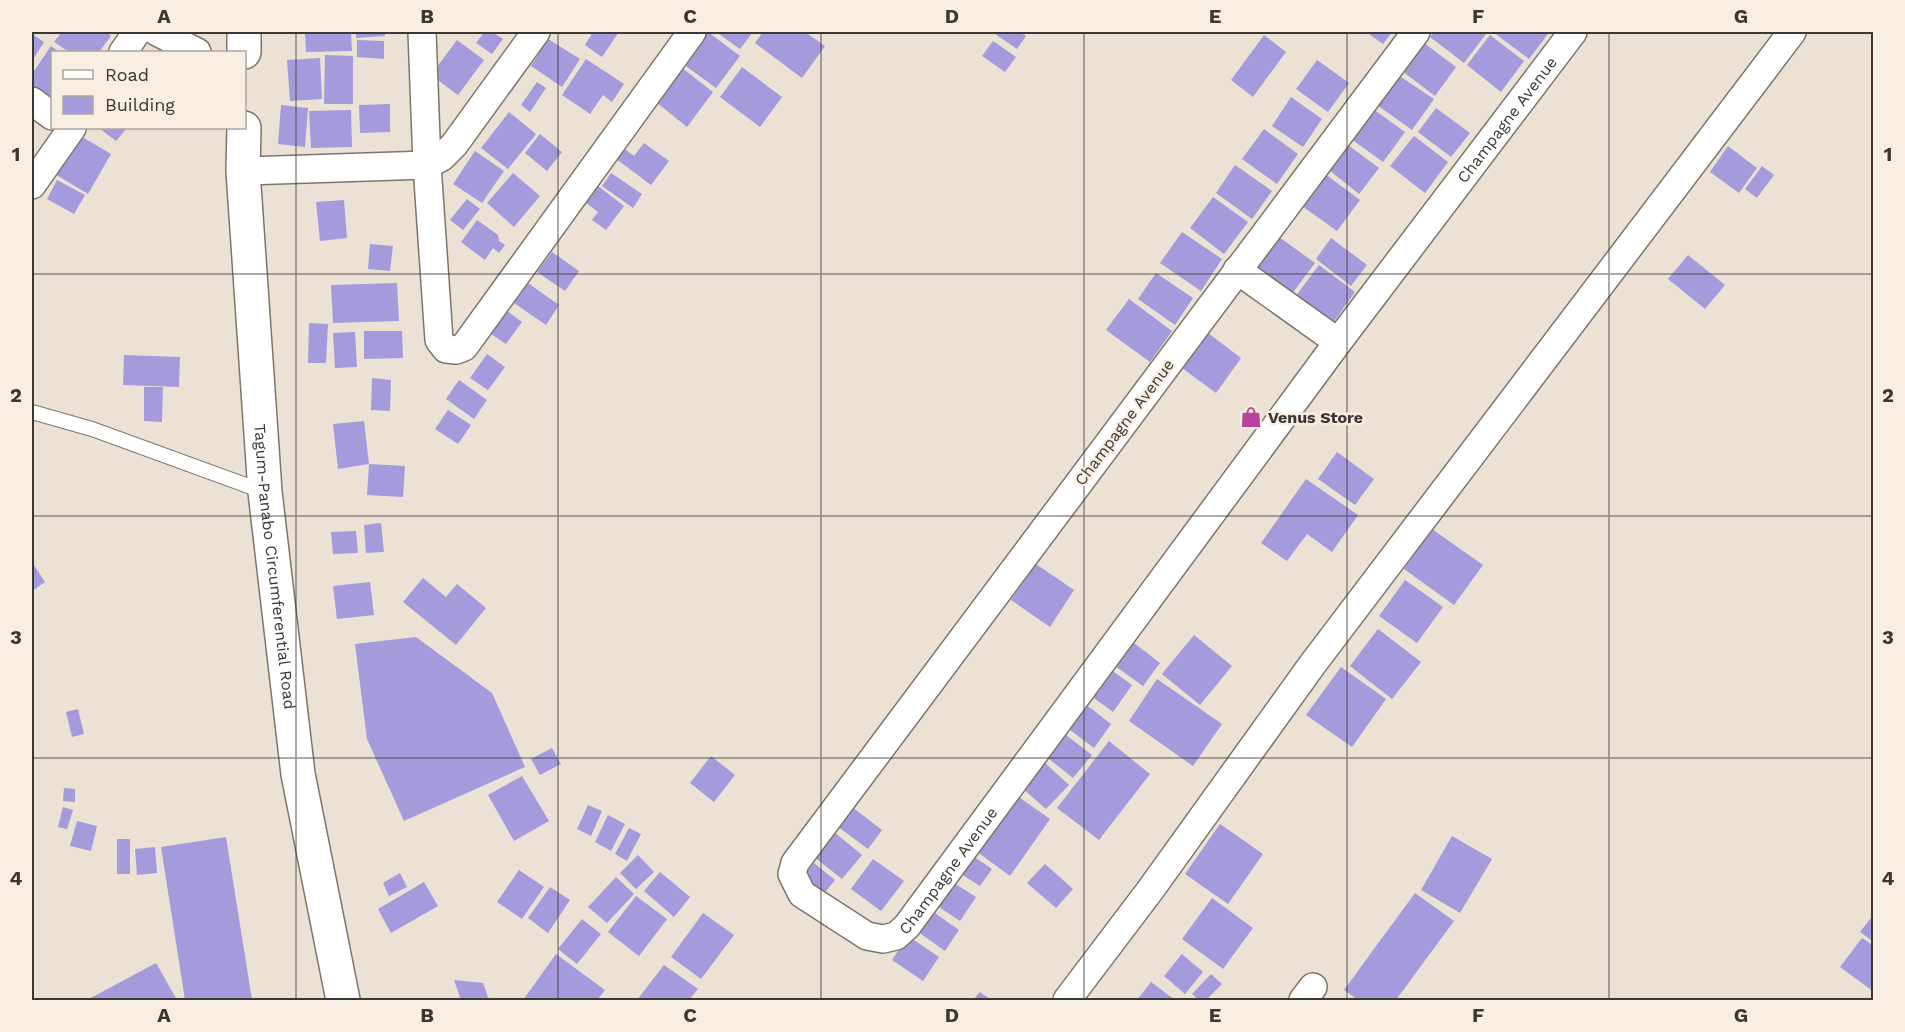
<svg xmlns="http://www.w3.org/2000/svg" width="1905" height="1032" font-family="'Work Sans',sans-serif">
	<rect width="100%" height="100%" fill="#ece1d5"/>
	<g fill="#a59adb">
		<polygon points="62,32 106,32 111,36 99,52 69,52 54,42"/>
		<polygon points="305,32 351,32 352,51 306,52"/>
		<polygon points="356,32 385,32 385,36 356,38"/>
		<polygon points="484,32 492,32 503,39 492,54 476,43"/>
		<polygon points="593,32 619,32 602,57 585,45"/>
		<polygon points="708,32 740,56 716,88 683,64"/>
		<polygon points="716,32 753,32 740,49"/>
		<polygon points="763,32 805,32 825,46 802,78 755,43"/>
		<polygon points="997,32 1020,32 1026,36 1017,49 995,34"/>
		<polygon points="1366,32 1392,32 1383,44"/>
		<polygon points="1434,32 1482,32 1486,34 1464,63 1430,37"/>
		<polygon points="1493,32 1544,32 1548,34 1529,59"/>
		<polygon points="32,34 44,42 32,61"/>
		<polygon points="1264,35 1286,52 1253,97 1231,80"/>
		<polygon points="1490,35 1524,61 1501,92 1467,65"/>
		<polygon points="548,39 580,59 562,87 531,66"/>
		<polygon points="357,40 384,41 384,59 357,57"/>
		<polygon points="457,40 484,60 458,95 431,75"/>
		<polygon points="993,41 1016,57 1005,72 982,56"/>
		<polygon points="1424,43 1456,67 1435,96 1402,71"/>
		<polygon points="51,46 59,52 52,52 52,102 32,87 32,74"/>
		<polygon points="325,55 353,56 353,104 324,104"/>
		<polygon points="320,58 322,99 290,101 287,60"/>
		<polygon points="586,59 624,84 612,102 603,95 590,114 562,95"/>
		<polygon points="1317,60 1349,83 1328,112 1296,89"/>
		<polygon points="742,67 782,97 760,127 720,97"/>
		<polygon points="682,68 713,92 687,127 656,102"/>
		<polygon points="1398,75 1434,99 1412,130 1377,105"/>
		<polygon points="537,82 546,88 530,112 521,105"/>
		<polygon points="1291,97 1322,119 1303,147 1272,126"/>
		<polygon points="390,104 390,132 360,133 359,105"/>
		<polygon points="281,105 308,108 305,147 278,144"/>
		<polygon points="1436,108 1470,133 1451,157 1418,132"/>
		<polygon points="1373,109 1405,132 1383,162 1351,139"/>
		<polygon points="351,110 352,147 311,148 309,111"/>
		<polygon points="509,112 536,134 508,169 481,148"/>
		<polygon points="99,128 127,128 116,141"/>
		<polygon points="1264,129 1298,154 1277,184 1242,159"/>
		<polygon points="540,134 562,152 547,171 525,153"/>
		<polygon points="79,135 111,154 88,194 55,174"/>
		<polygon points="1414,136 1448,162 1425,193 1390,166"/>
		<polygon points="644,143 669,161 651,185 615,158 622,147 634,156"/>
		<polygon points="1348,145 1379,168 1359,194 1329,170"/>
		<polygon points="1728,146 1757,168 1739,193 1710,172"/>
		<polygon points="475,151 504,171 482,203 453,184"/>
		<polygon points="1235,165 1272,191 1252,219 1216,193"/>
		<polygon points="1762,166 1774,175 1757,198 1745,189"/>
		<polygon points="513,173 540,196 514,227 487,203"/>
		<polygon points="611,173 642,194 633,208 602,186"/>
		<polygon points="1325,174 1360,200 1337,231 1302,206"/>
		<polygon points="57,180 85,195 74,214 47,199"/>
		<polygon points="598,186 624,206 606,230 592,220 598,212 585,202"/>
		<polygon points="1213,197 1248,222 1224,254 1190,228"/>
		<polygon points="467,199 480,209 463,230 450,220"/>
		<polygon points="344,200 347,238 320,241 316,202"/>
		<polygon points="477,220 498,235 499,241 505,245 499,253 493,248 485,260 461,242"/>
		<polygon points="1182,232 1222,259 1201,291 1160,263"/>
		<polygon points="1279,237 1315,263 1291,295 1256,269"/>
		<polygon points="1331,238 1367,265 1351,286 1316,259"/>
		<polygon points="370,244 393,246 390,271 368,269"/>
		<polygon points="552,252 579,271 565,291 537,272"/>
		<polygon points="1688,255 1725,285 1705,309 1668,279"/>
		<polygon points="1319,265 1355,292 1332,324 1295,297"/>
		<polygon points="1156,273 1193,298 1175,325 1138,299"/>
		<polygon points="397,283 399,321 333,323 331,285"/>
		<polygon points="528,283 559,305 546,325 514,303"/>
		<polygon points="1129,299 1172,331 1150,362 1106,330"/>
		<polygon points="507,311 522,322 506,344 491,334"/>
		<polygon points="309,323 328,324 326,363 308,363"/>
		<polygon points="364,331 402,331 403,358 364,359"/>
		<polygon points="355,332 357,367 335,368 333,333"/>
		<polygon points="1208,333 1241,358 1216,393 1182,368"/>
		<polygon points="487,354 505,367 488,390 470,378"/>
		<polygon points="124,355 180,357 179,387 123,385"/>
		<polygon points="372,378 391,380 390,411 371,410"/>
		<polygon points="459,380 487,400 474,419 446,399"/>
		<polygon points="144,387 163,387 162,422 144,421"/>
		<polygon points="448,410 471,425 458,444 435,429"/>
		<polygon points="364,421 369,464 405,466 403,497 367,495 369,464 338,469 333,424"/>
		<polygon points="1337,452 1374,479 1355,505 1318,479"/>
		<polygon points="1306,479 1358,515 1332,552 1307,534 1287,561 1261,543"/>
		<polygon points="381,523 384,552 366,553 364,525"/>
		<polygon points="1432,529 1483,565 1454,605 1404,569"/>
		<polygon points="356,531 358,553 333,554 331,532"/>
		<polygon points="32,562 45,582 32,591"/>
		<polygon points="1036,564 1074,590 1050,627 1011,600"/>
		<polygon points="423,578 446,597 457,584 486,608 456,645 403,602"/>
		<polygon points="1405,580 1443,607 1417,643 1379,616"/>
		<polygon points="370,582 374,615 337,619 333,586"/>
		<polygon points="1378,629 1421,662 1392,699 1350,666"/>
		<polygon points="1194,635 1232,666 1200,705 1162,674"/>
		<polygon points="416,637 492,693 525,767 404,821 367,739 355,644"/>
		<polygon points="1134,643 1160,663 1143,686 1115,666"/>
		<polygon points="1341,667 1386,699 1352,747 1306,715"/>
		<polygon points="1110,669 1132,685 1113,712 1091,696"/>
		<polygon points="1157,679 1222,724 1193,766 1129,721"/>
		<polygon points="1084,703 1111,724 1094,748 1066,727"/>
		<polygon points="78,709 84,734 72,737 66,712"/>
		<polygon points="1062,732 1092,755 1073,778 1044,755"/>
		<polygon points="1109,741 1150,774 1099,840 1057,808"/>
		<polygon points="552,748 561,764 540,775 531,759"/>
		<polygon points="711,756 735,775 714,802 690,783"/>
		<polygon points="1044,762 1069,785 1046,809 1021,787"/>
		<polygon points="522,776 549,821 514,841 488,795"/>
		<polygon points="64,788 75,789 75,802 63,801"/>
		<polygon points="1013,793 1050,819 1010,876 972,848"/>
		<polygon points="588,805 602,811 591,836 577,829"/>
		<polygon points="63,807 73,810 67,829 58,827"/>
		<polygon points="852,807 882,830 868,849 837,826"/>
		<polygon points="608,815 625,824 611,851 595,842"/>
		<polygon points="77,821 97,826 91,851 70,846"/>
		<polygon points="1220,824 1263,854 1228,904 1185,874"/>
		<polygon points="629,828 641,834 627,861 615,854"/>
		<polygon points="834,832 862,855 842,879 813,856"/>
		<polygon points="1452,836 1492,859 1460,913 1421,890"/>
		<polygon points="226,837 252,1000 185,1000 161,847"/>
		<rect x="117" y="839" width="13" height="35"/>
		<polygon points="155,847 157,873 137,875 135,849"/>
		<polygon points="970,854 992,869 980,886 958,872"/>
		<polygon points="638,855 654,872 636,889 620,873"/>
		<polygon points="873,859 904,881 881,911 851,889"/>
		<polygon points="814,863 835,880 819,900 798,884"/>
		<polygon points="1045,864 1073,889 1056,908 1027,883"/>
		<polygon points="519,870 544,887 522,919 497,902"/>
		<polygon points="660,872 690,897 674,917 644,891"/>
		<polygon points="400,873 407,887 389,896 383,883"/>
		<polygon points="616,877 634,894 607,923 588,907"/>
		<polygon points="951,881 976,897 960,921 936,905"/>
		<polygon points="424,882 438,906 391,933 378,909"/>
		<polygon points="550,887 570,900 548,933 528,918"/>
		<polygon points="1415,893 1454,921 1396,1000 1358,1000 1344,990"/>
		<polygon points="636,896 667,919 639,956 608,932"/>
		<polygon points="1212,898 1253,928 1223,969 1182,939"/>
		<polygon points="929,909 959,930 945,951 914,929"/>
		<polygon points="703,913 734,935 701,979 671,957"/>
		<polygon points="1874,914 1874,942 1860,932"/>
		<polygon points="582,919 601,934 577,964 558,949"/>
		<polygon points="908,936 939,957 923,981 892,960"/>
		<polygon points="1862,938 1874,946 1874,992 1840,967"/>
		<polygon points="556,954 605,990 597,1000 523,1000"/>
		<polygon points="1182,954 1203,972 1185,994 1164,976"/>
		<polygon points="156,963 177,1000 87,1000"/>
		<polygon points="664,965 698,989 689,1000 637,1000"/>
		<polygon points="1211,974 1222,984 1206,1000 1199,1000 1192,994"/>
		<polygon points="454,980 483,983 489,1000 461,1000"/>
		<polygon points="1151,982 1175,1000 1137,1000"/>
		<polygon points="980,992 991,1000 973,1000"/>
	</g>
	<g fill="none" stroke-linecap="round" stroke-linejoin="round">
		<defs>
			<polyline id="service" points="32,412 92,429 265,492"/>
			<g id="minor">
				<polyline points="157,32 197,52"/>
				<polyline points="422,32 427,165 439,340 446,349 456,350 464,347 692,32"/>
				<path id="s1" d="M1416,32L795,863L792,874L802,894L867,936L883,939L896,936L907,926L1338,342L1573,32"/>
				<polyline points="123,52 137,32"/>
				<polyline points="32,101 52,116"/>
				<polyline points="243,171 427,165 442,157 454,145 536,32"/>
				<polyline points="32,185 72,128"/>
				<polyline points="1237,270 1338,342"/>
				<polyline points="1067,1000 1151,889 1312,665 1792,32"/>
				<polyline points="1303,1000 1313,987"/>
			</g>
			<g id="primary">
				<polyline points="244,32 244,52"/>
				<path id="s2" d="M244,128L243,171L265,492L298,774L343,1000"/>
			</g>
		</defs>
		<use href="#service" stroke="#7e756a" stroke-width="16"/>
		<use href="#minor" stroke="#7e756a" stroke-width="30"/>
		<use href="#primary" stroke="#7e756a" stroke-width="36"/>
		<use href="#service" stroke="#fff" stroke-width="14"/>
		<use href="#minor" stroke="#fff" stroke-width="27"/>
		<use href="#primary" stroke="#fff" stroke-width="33"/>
	</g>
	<path fill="none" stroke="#3b3732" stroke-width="1.5" stroke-opacity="0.55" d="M296,32V1000M558,32V1000M821,32V1000M1084,32V1000M1347,32V1000M1609,32V1000M32,274H1874M32,516H1874M32,758H1874"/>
	<defs>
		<symbol id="shop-bare" viewBox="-9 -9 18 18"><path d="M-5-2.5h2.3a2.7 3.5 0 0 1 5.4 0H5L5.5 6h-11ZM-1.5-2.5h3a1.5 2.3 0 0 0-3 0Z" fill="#b8449c" stroke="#f9eee2" stroke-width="2.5" paint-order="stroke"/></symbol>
	</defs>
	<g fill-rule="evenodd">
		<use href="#shop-bare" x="1236" y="402" width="30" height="30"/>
	</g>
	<g text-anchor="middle" stroke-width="5" stroke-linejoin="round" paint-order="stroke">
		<g font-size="16" fill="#3b3732" stroke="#f9eee2">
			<text dy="6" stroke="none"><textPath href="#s1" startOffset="2198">Champagne Avenue</textPath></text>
			<text transform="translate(1124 422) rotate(-53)" y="6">Champagne Avenue</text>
			<text dy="6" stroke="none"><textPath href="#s2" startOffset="440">Tagum-Panabo Circumferential Road</textPath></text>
			<text dy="6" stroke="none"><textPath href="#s1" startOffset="1262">Champagne Avenue</textPath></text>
		</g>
		<g font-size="16" font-weight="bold" fill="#3b3732" stroke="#f9eee2" text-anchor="start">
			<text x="1268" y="423">Venus Store</text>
		</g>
	</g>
	<rect width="1905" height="1032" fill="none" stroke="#f9eee2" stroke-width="66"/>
	<rect x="51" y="51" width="195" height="78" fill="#f9eee2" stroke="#ada59c" stroke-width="1.5"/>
	<rect x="63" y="70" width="30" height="9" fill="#ffffff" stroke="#ada59c" stroke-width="1.5"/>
	<text x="105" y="81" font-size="18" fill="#3b3732">Road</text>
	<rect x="63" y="96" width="30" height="18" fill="#a59adb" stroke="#ada59c" stroke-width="1.5"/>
	<text x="105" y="111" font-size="18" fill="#3b3732">Building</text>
	<rect x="33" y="33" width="1839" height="966" fill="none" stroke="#3b3732" stroke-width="2"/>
	<g font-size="20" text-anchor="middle" font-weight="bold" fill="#3b3732">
		<text x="164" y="23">A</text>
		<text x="427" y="23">B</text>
		<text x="690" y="23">C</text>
		<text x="952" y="23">D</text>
		<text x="1215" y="23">E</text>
		<text x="1478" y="23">F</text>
		<text x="1741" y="23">G</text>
		<text x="16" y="161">1</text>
		<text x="1888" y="161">1</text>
		<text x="16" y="402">2</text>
		<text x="1888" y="402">2</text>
		<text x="16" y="644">3</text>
		<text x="1888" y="644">3</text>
		<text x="16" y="885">4</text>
		<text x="1888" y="885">4</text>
		<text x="164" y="1022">A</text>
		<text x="427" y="1022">B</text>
		<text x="690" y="1022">C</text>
		<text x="952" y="1022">D</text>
		<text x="1215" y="1022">E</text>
		<text x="1478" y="1022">F</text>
		<text x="1741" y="1022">G</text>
	</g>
</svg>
